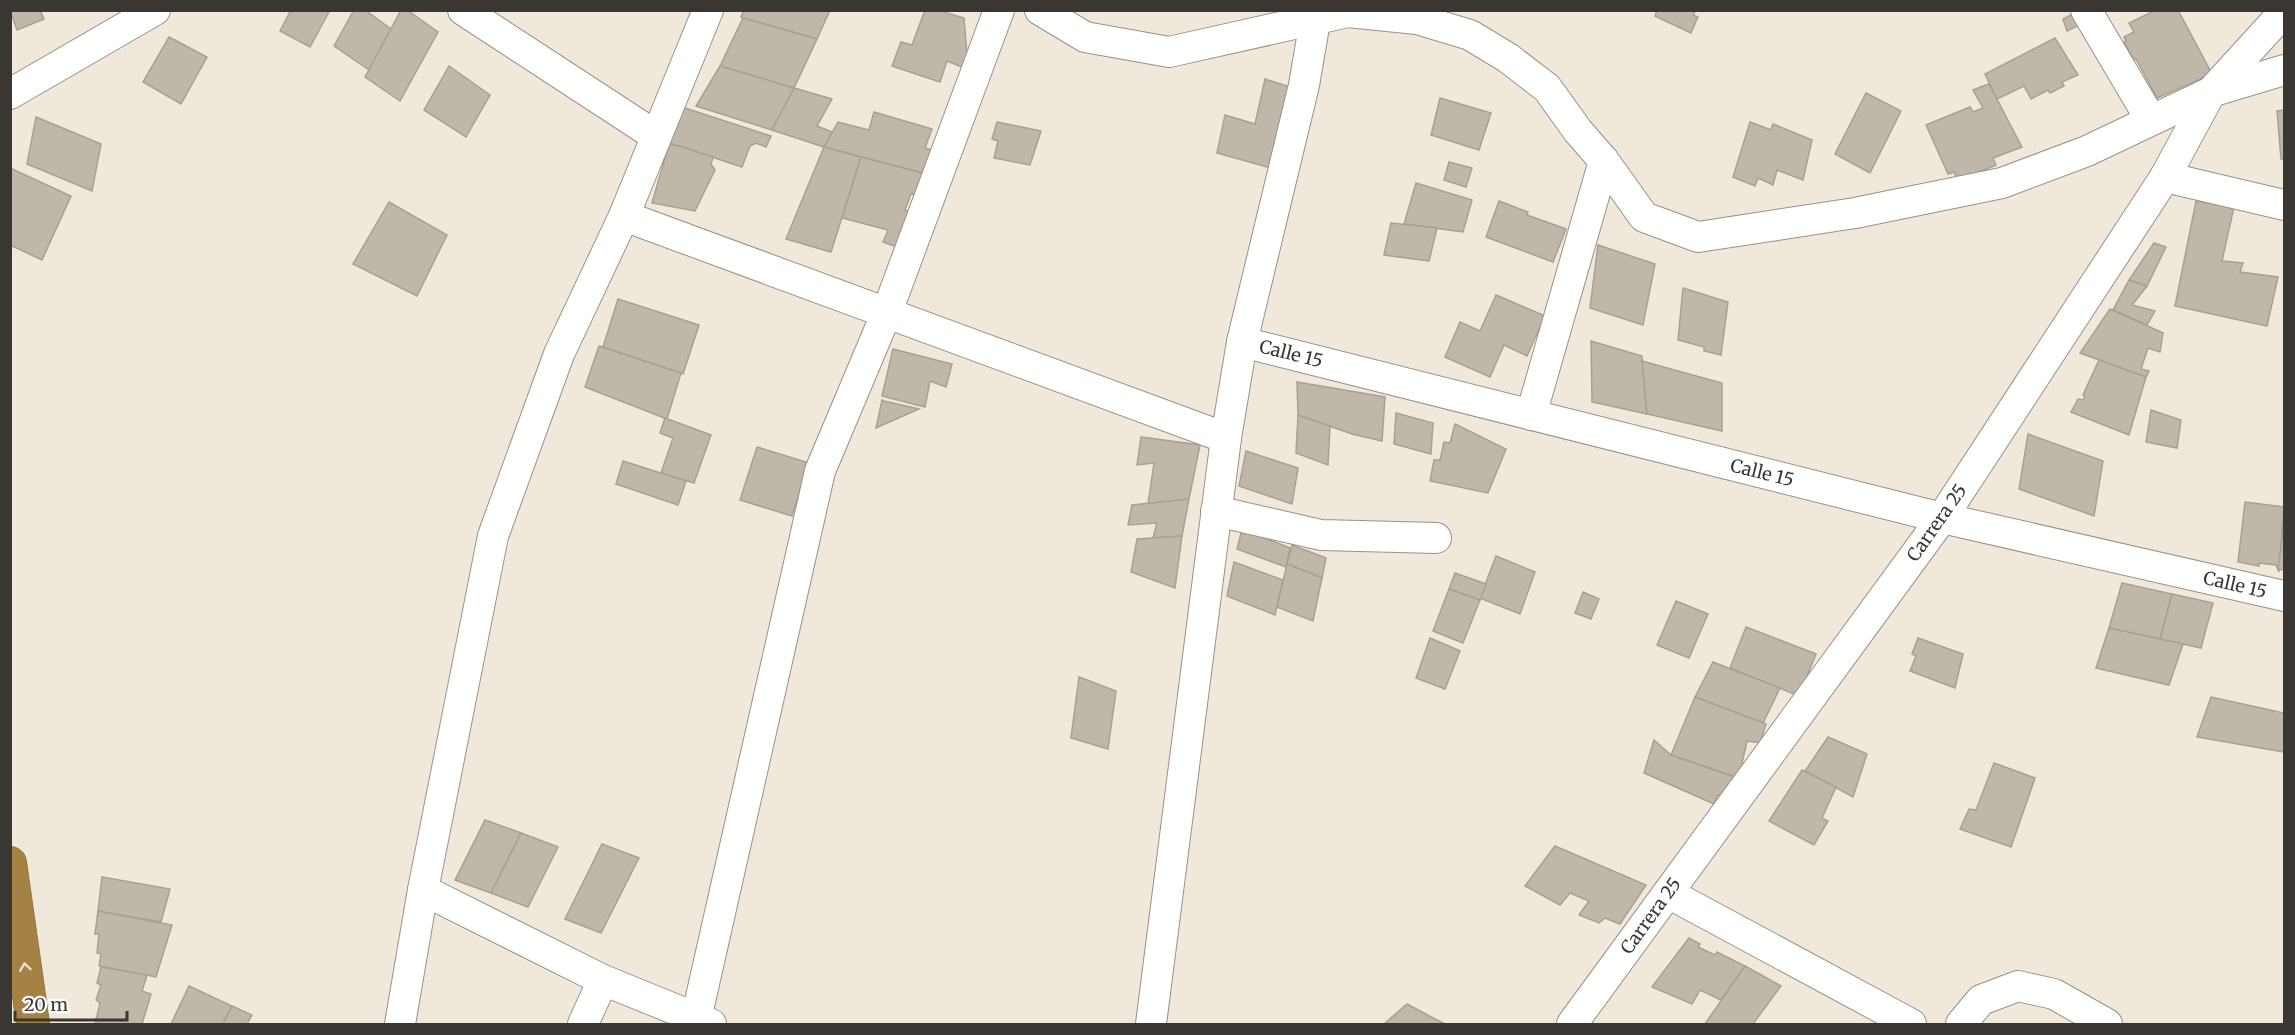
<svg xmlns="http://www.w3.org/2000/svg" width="2295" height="1035" font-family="Merriweather,serif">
	<rect width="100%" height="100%" fill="#f0e8da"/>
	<g fill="#bfb7aa" stroke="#a8a093" stroke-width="1.5">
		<polygon points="10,10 40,10 44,19 17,30"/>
		<polygon points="291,10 330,10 310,47 280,31"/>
		<polygon points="354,10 365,10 391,29 369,70 334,46"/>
		<polygon points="401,10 407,10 438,32 400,101 365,77"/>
		<polygon points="744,10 830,10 817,39 743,18 741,17"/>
		<polygon points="925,10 937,10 964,18 967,55 962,67 947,61 940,82 892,66 901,42 912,45"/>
		<polygon points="1657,10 1696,10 1693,15 1698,17 1691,33 1655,16"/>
		<polygon points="2178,10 2212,74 2157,98 2136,59 2134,60 2124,42 2126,41 2124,37 2134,32 2129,23 2154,11"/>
		<polygon points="2078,11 2084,23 2067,31 2063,19"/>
		<polygon points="743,18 817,39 794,88 720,66"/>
		<polygon points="169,37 207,57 181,104 143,82"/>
		<polygon points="2055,38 2078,75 2062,82 2064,86 2050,93 2048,90 2031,99 2024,86 1997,99 1985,74"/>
		<polygon points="449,66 490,95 466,137 424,110"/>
		<polygon points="720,66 794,88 772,130 696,106"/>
		<polygon points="1265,79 1290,87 1271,168 1217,153 1225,115 1255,124"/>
		<polygon points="1989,84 2022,147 1993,158 1996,165 1958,181 1954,172 1948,174 1926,125 1970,107 1973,112 1983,108 1973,90"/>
		<polygon points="794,88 832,99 817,126 832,132 824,147 772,130"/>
		<polygon points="1866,93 1901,111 1870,173 1835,154"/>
		<polygon points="1440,98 1491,113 1479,150 1431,135"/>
		<polygon points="682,107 771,136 766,147 756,143 750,146 742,167 679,146 669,144"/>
		<polygon points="2284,110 2284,159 2281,159 2277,111"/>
		<polygon points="874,112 932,129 925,148 932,150 923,173 824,147 838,122 869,130"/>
		<polygon points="36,117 101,144 92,191 27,164"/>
		<polygon points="997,122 1041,131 1030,165 994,158 998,141 992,139"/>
		<polygon points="1750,122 1771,130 1773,124 1812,140 1803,180 1777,170 1773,185 1758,178 1755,186 1733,177"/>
		<polygon points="669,144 679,146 713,157 711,164 715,170 695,211 652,203"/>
		<polygon points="824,147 861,157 831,252 786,239"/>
		<polygon points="861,157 926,174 915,195 911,194 905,210 912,213 897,247 883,242 888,230 842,218"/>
		<polygon points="1449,162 1472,168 1466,187 1444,180"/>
		<polygon points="10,168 71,196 42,260 10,245"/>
		<polygon points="1416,183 1472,200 1463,232 1404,224"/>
		<polygon points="1499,201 1528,212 1527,215 1566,229 1553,262 1486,237"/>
		<polygon points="2196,201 2234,207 2222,261 2243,263 2240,272 2278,277 2267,326 2175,306"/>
		<polygon points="389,202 447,235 417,296 353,264"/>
		<polygon points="1391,223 1437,228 1429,261 1384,255"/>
		<polygon points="2154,243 2166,247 2147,286 2129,280"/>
		<polygon points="1598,245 1655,264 1643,325 1590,308"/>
		<polygon points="2129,280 2147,286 2132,305 2155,311 2147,325 2113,310"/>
		<polygon points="1683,288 1728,302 1721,355 1704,351 1704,347 1678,340"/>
		<polygon points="1496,295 1545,316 1527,356 1504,345 1490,377 1445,357 1460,322 1480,331"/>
		<polygon points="618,299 699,325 683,374 603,347"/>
		<polygon points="2110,309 2163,333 2160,352 2148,348 2141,369 2149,371 2146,377 2080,353"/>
		<polygon points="1591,341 1642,356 1647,414 1592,402"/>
		<polygon points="599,346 681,373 667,419 585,387"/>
		<polygon points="893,349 952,364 946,387 930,381 925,407 882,396"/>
		<polygon points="2099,360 2146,377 2129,435 2071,412 2078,399 2083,400 2085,396 2083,395"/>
		<polygon points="1642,361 1722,383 1722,431 1647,414"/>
		<polygon points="1297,382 1385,397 1382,441 1352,434 1298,415"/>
		<polygon points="882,400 884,401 919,409 876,428"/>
		<polygon points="2151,410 2181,420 2177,448 2146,442"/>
		<polygon points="1396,413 1433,423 1431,454 1394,444"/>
		<polygon points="1298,415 1330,426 1328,465 1296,453"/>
		<polygon points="665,418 711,435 694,483 661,473 673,438 660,433"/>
		<polygon points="1455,424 1506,449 1488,493 1430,481 1434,460 1440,460 1444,442 1450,443"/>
		<polygon points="2028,434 2103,461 2094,516 2019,489"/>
		<polygon points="1141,437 1200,445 1189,499 1148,504 1154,463 1137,465"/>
		<polygon points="757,447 809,463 792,516 740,500"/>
		<polygon points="1246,451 1298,468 1292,504 1239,486"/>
		<polygon points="623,461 686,481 678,505 616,484"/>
		<polygon points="1189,499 1182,536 1153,538 1157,523 1128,525 1132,505"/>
		<polygon points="2245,502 2284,507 2279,572 2276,565 2259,563 2259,566 2238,562"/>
		<polygon points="2284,522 2284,570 2278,569"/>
		<polygon points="1242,529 1290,548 1286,567 1237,549"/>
		<polygon points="1182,536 1175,588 1131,572 1137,539"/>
		<polygon points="1292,545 1326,558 1322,578 1287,564"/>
		<polygon points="1496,556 1535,572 1520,614 1480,598"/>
		<polygon points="1234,562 1283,580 1275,615 1227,596"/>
		<polygon points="1287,564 1322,578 1313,621 1277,607"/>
		<polygon points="1455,573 1486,584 1480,600 1449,589"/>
		<polygon points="2122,583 2172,594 2160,639 2109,628"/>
		<polygon points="1449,589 1480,600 1463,643 1433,631"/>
		<polygon points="1583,592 1599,599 1591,619 1575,613"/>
		<polygon points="2172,594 2213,603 2201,648 2160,639"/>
		<polygon points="1676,601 1708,614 1689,658 1657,645"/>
		<polygon points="1746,627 1816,654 1799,696 1730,668"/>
		<polygon points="2109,628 2183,644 2169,685 2096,668"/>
		<polygon points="1430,638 1460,651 1445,689 1416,678"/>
		<polygon points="1918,638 1963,654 1955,688 1910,671 1916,656 1912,654"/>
		<polygon points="1713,662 1780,688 1763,723 1695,697"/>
		<polygon points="1079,677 1116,691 1108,749 1071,738"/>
		<polygon points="1695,697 1766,724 1760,743 1747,741 1742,763 1747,764 1742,779 1671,755"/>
		<polygon points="2211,697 2284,713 2284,752 2197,737"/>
		<polygon points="1828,737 1867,754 1853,797 1805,771"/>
		<polygon points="1654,740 1671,755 1737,778 1729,798 1718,795 1714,804 1644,773"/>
		<polygon points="1994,763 2035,778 2011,847 1960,829 1969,809 1976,810"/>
		<polygon points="1802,770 1836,787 1822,818 1828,821 1814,845 1769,821"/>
		<polygon points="485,820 521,833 491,893 455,880"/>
		<polygon points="521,833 558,847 528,907 491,893"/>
		<polygon points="602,844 639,858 601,933 565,919"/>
		<polygon points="1555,846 1646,885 1620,924 1605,918 1599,923 1579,915 1589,901 1570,893 1560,905 1525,886"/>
		<polygon points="102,877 170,889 161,922 98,911"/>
		<polygon points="98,911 172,925 156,977 99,966 101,954 97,953 99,934 95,934"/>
		<polygon points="1689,938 1700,944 1698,947 1715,955 1717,952 1745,966 1721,1000 1700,990 1692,1004 1652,987"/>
		<polygon points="1745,966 1781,986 1753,1024 1705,1024"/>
		<polygon points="101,967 147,975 142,991 151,994 142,1024 95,1024 100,1003 96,1000 101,985 97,983"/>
		<polygon points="189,986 232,1006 223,1024 171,1024"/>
		<polygon points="1407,1004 1420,1011 1445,1024 1384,1024"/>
		<polygon points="232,1006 252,1015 247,1024 223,1024"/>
	</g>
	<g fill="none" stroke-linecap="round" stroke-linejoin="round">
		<defs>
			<g id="street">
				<polyline points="463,10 656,136"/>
				<polyline points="1040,10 1085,37 1169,52 1348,12 1417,19 1470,35 1508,58 1547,88 1578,131 1604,161 1644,217 1698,237 1855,213 2002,183 2087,151 2211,92 2284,70"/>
				<polyline points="2086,10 2151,120"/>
				<polyline points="10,94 155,10"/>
				<polyline points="2165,177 2284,205"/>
				<polyline points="624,216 1226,438"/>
				<polyline points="1242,342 1942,518 2284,596"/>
				<polyline points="1531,415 1604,161"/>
				<polyline points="1216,511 1321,535 1436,538"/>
				<polyline points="423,890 603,980 711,1024"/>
				<polyline points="1668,893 1911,1024"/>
				<polyline points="696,1019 820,471 887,312 999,10"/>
				<polyline points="400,1024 423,890 493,536 559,354 624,216 708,10"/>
				<polyline points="583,1024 603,980"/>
				<polyline points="1151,1024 1226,438 1242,342 1304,85 1315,21"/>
				<polyline points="1572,1024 1942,518 2165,177 2211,92 2284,12"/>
				<polyline points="1961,1024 1981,1000 2018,986 2054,994 2107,1024"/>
			</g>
			<polyline id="highway" points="10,863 33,1024"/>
		</defs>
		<use href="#street" stroke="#999285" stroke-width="32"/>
		<use href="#highway" stroke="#7f683d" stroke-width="34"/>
		<use href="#street" stroke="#fff" stroke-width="30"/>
		<use href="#highway" stroke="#a48243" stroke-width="33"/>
	</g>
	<defs><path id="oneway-chevron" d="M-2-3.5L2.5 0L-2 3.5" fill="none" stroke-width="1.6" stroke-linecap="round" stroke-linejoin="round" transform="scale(1.5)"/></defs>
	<use stroke="#e8e0d0" href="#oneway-chevron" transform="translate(25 967) rotate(-98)"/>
	<g text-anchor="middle" stroke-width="6" stroke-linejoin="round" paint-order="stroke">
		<g font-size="18" fill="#3a3732" stroke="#fff">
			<text transform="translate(1291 354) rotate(14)" y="6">Calle 15</text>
			<text transform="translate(1762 473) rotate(14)" y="6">Calle 15</text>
			<text transform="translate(1937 523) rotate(-55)" y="6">Carrera 25</text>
			<text transform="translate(2235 585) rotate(13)" y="6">Calle 15</text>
			<text transform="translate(1651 916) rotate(-54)" y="6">Carrera 25</text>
		</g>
	</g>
	<rect width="2295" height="1035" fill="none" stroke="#3a3732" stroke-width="24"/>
	<path d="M15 1011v9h112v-9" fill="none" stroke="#3a3732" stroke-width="3"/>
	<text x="24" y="1011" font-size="18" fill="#3a3732" stroke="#ffffff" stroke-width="4.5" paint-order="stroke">20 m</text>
</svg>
